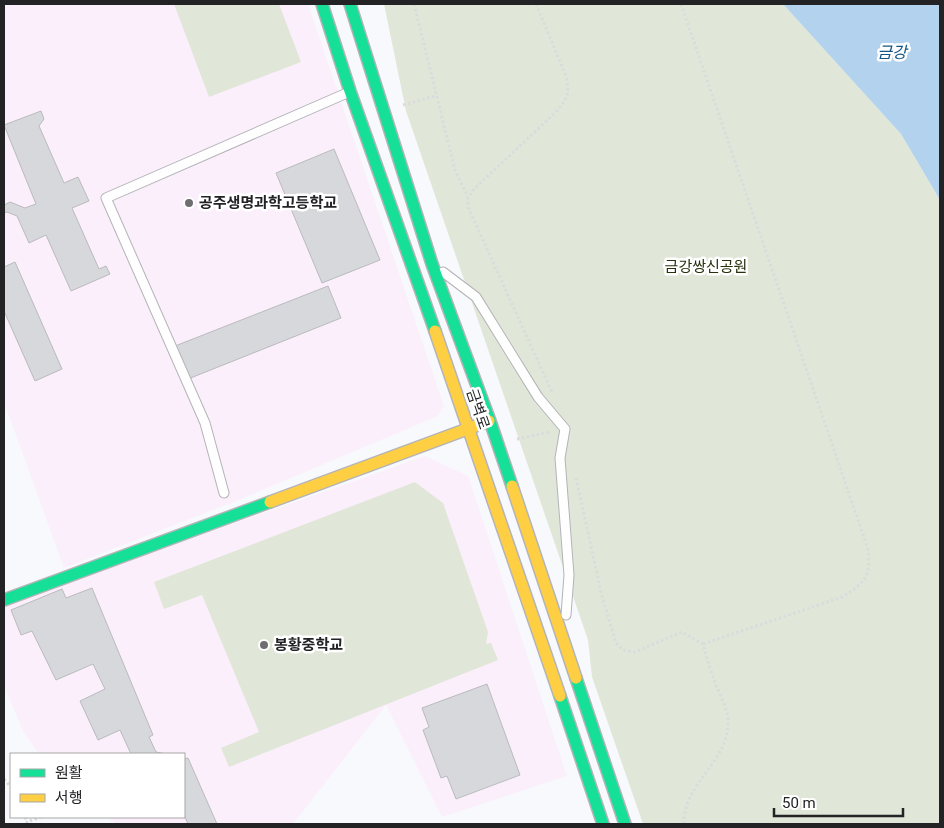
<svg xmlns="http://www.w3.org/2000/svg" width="944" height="828" font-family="Roboto,'Noto Sans KR',sans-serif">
	<rect width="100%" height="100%" fill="#f8f9fd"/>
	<g fill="#faeffa">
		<polygon points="4,4 308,4 444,406 438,416 241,499 64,568 4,402"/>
		<polygon points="425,456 468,476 567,776 442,817 386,705 293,824 116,824 108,817 184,817 184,754 39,754 24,733 4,686 4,605"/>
	</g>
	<g fill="#e0e7d8">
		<polygon points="174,4 279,4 301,62 209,97"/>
		<polygon points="384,4 783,4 901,134 940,200 940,824 643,824 592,677 588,640 406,111"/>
		<polygon points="415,482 443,503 488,632 486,644 491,643 498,660 229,767 221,748 259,732 202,595 164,609 154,582"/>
	</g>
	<polygon fill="#b3d2ed" points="783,4 940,4 940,200 901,134"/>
	<g fill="#d7d8db" stroke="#babbbe">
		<polygon points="41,111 44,119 39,126 64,183 78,177 89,201 72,208 99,269 106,266 110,274 71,291 46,235 29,243 17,216 7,212 4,213 4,205 10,202 25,208 36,204 4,125"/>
		<polygon points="334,149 380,260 322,283 276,173"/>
		<polygon points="15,262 62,369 35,381 4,311 4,267"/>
		<polygon points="328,286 341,318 188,379 175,346"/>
		<polygon points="92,588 153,735 149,737 156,752 166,754 131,754 120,730 98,740 80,701 105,689 93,664 56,680 32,631 21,635 11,610 62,589 66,598"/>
		<polygon points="487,684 520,775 456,799 447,776 441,778 423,730 429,727 422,708"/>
		<polygon points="188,758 217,824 188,824 184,815 184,759"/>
	</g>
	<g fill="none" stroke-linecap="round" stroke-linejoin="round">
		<defs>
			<g id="lane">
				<polyline points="443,272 476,297 538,397 565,429 560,458 569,575 566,615"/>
				<polyline points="224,493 205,423 106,198 347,93"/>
			</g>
			<g id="fast">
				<polyline points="322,4 350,91 435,331"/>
				<polyline points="350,4 432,264 490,421 512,486"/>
				<polyline points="4,600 270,502"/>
				<polyline points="576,678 625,824"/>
				<polyline points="560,696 603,824"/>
			</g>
			<g id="slow">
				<polyline points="435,331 560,696"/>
				<polyline points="512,486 576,678"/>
				<polyline points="270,502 489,421"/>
			</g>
		</defs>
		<use href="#lane" stroke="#b4b4b8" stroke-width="11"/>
		<use href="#fast" stroke="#b4b4b8" stroke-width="14"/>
		<use href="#slow" stroke="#b4b4b8" stroke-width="14"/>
		<g stroke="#dbdbdd" stroke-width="3" stroke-dasharray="2.5 2.5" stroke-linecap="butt">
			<polyline points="414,4 455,170 468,197"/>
			<path d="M536,4L566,76C570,95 567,99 555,113L474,189L468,198V207L552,392"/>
			<path d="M681,4L868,549C871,577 865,583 842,597L703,644"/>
			<polyline points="403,105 435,96"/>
			<polyline points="517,439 550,432"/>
			<path d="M576,478L602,596L616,643L623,650L635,652L682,632L703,644C707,658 711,672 716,685C721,698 729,710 728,725C726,764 683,784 684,824"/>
			<polyline points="4,779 11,787"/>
			<polyline points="25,817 27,822"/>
			<polyline points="27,824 27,822 41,817"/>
		</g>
		<use href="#lane" stroke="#fefeff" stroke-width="9"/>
		<use href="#fast" stroke="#16e098" stroke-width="11"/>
		<use href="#slow" stroke="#ffcf43" stroke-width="11"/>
	</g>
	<g fill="#6e6e71" stroke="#fff" stroke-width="2">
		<circle cx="189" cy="203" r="5"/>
		<circle cx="264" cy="645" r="5"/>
	</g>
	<g text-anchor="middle" stroke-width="5" stroke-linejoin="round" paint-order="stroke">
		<g font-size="15" font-weight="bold" fill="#232326" stroke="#fff" text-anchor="start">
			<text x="199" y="208">공주생명과학고등학교</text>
			<text x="274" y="650">봉황중학교</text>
		</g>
		<g font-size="15" fill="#26310c" stroke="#fff">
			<text x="706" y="272">금강쌍신공원</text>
		</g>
		<g font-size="15" fill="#232326" stroke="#fff">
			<text transform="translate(478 409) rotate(71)" y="5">금벽로</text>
		</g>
		<g font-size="16" font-style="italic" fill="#135685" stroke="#fff">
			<text x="892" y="58">금강</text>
		</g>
	</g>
	<rect width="944" height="828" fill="none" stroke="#232326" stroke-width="10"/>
	<rect x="10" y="753" width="175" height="65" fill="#ffffff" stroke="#a7a7a8"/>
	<rect x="20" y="769" width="25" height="8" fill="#16e098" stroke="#a7a7a8"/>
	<text x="55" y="778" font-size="15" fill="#232326">원활</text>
	<rect x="20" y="794" width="25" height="8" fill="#ffcf43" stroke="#a7a7a8"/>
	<text x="55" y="803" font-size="15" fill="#232326">서행</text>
	<path d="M774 808v8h129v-8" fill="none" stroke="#232326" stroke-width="2.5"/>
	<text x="782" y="808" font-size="15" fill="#232326" stroke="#ffffff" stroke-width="4" paint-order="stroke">50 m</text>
</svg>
